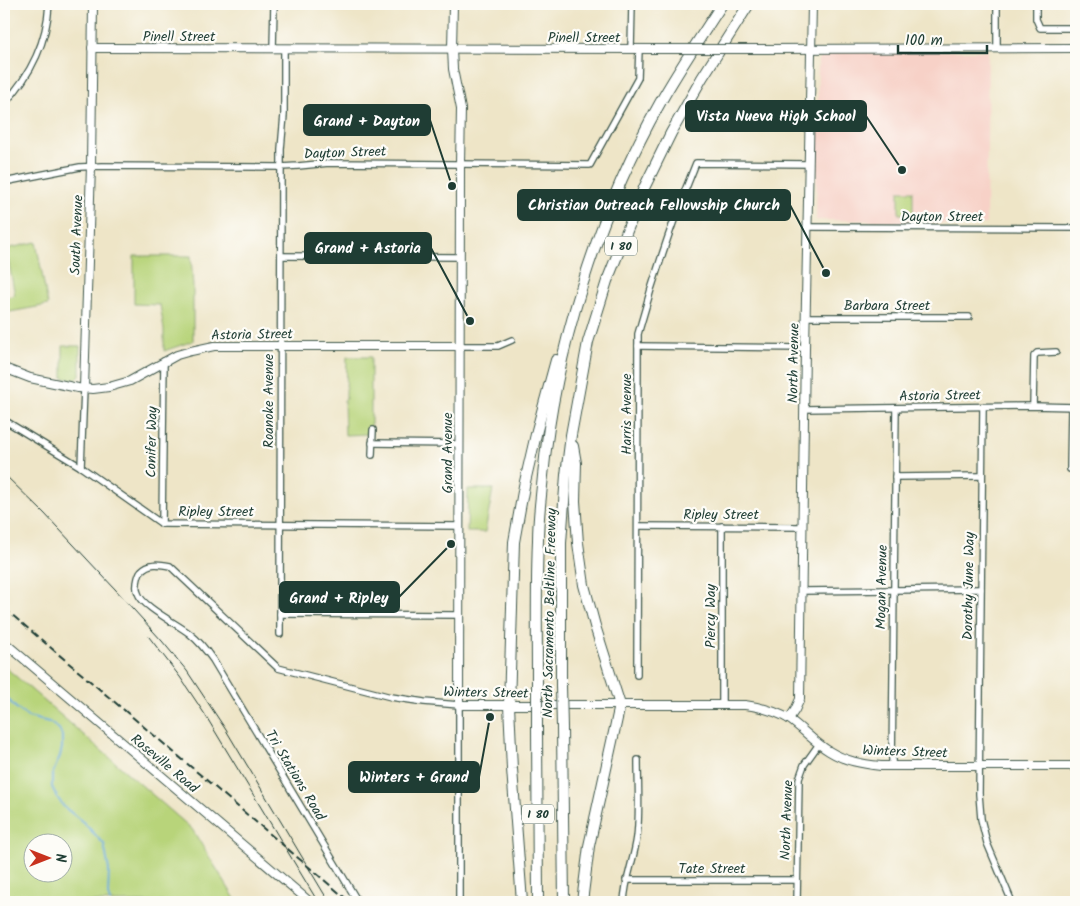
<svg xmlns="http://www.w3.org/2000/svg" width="1080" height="906" font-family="Kalam,sans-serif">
	<rect width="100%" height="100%" fill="#fdfcf7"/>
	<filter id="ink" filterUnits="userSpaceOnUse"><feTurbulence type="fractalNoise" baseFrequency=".02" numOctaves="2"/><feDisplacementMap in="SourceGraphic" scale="10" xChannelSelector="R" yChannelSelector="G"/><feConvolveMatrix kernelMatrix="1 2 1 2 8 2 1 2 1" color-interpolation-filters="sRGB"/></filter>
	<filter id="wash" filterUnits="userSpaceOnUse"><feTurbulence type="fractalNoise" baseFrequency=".0096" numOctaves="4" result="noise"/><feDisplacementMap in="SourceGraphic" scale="20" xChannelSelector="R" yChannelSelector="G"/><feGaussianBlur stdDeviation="1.12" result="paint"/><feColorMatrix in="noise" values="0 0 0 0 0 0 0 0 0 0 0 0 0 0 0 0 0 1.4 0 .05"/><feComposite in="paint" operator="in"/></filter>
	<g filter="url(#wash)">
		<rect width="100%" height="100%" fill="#eee5c7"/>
		<polygon fill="#f7d1c7" points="827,51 988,51 986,224 900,223 889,222 888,221 816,220 818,60 821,57 823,57 823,54"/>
		<g fill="#b8d47a" stroke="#6c8857" fill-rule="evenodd">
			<rect x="899" y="191" width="14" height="23"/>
			<polygon points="36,242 48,305 4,313 4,298 15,295 6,249"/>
			<polygon points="134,256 191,256 193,287 193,341 164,351 164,330 160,305 134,304"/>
			<polygon points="63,346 80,346 80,375 75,380 63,378"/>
			<polygon points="347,357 371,357 371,434 345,435 344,400 346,399 346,394"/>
			<polygon points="468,489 493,489 485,532 467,532"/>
			<path d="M4,666L192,829L237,902H4ZM32,844H62V874H32Z"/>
		</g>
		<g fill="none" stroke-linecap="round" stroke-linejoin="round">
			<polyline stroke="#63a9d9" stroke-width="2" points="4,691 5,696 15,707 28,717 49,722 59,729 62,736 62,748 60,756 52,775 52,787 57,797 64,807 83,822 104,844 109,870 108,895 110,902"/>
		</g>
	</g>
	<g filter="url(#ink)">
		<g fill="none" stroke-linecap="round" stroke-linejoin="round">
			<defs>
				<g id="street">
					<polyline points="1036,4 1036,19 1040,28 1076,28"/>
					<polyline points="997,47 997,4"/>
					<polyline points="273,49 274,4"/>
					<polyline points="631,49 632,4"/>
					<path d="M4,104C30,76 47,42 49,4"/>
					<polyline points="4,182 80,167 102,166 281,167 298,166 329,163 590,165 638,78 639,49"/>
					<polyline points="808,227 1076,228"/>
					<polyline points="281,256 460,257"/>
					<polyline points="806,317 969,317"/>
					<polyline points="460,346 498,346 512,340"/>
					<polyline points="638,346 805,348"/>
					<polyline points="1033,406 1034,356 1037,353 1056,352"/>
					<polyline points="983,407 979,794 981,819 987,843 1012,902"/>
					<polyline points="804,409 1033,406 1076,407"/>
					<polyline points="4,420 81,467 162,524 460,526"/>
					<polyline points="372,443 460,444"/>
					<polyline points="372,455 373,430"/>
					<polyline points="81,467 84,388"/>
					<polyline points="1070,469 1071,407"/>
					<polyline points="895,477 982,476"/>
					<polyline points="162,524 164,361"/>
					<polyline points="638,526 803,527"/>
					<polyline points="802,591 981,589"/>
					<polyline points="280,614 460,615"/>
					<polyline points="280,634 281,149 284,115 284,49"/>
					<path d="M637,675L638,334C654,276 673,219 696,163L809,164"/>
					<polyline points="722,705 722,526"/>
					<polyline points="892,765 896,408"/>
					<polyline points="626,880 797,880"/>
					<path d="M358,902L213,660C206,650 199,641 190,634C178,624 142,607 138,593C136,589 137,582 138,578C139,575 139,573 141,571C149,562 160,564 170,566L278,668L391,697L424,702L459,705V902"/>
					<path d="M624,902C625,879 634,860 637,837C640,812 638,785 638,760"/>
					<polyline points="797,902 799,779 804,765 819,744"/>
				</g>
				<g id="secondary">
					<path d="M453,4L452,49L453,69L461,109L460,164L459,705H745C760,707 776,711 789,719C803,729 814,742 829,751C845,761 862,764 881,766H1076"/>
					<polyline points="92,48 669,49"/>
					<polyline points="747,49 1076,48"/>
					<polyline points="4,368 30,378 78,388 93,389 109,387 130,381 177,355 191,351 214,346 460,346"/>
					<polyline points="84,388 91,166 93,4"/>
					<polyline points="4,642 310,902"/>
					<polyline points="789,719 795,710 800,699 805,348 812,4"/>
				</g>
				<g id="highway">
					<polyline points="573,446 576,463 575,501 578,543 584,585 595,626 620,705 589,846 582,902"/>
					<path d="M537,683C537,635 536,587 538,540C538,518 541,497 543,476C555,350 598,213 660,103C679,69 701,37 722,4"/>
					<polyline points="561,685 561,543 566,475 571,435 588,342 607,281 644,188 671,133 702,78 749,4"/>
					<polyline points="537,727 538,902"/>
					<polyline points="562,728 564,902"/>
					<polyline points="522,902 512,769 509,705 514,542 524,486 537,430 556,360"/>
				</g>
			</defs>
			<use href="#street" stroke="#3e564a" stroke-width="8"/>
			<use href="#secondary" stroke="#3e564a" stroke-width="10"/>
			<use href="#highway" stroke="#3e564a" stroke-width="12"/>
			<use href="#street" stroke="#fff" stroke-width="5.5"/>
			<use href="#secondary" stroke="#fff" stroke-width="8"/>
			<use href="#highway" stroke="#fff" stroke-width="10"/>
			<g stroke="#1f3d34" stroke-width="1">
				<polyline points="4,474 44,513 115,589 162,641 187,671 226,730 329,902"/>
				<polyline points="149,637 180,677 204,713 318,902"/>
			</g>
			<polyline stroke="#1f3d34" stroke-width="2" stroke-dasharray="8 4" stroke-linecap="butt" points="4,608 350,902"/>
			<defs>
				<polyline id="secondary-bridge" points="669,49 747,49"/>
				<g id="highway-bridge">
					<polyline points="537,683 537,727"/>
					<polyline points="561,685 562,728"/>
				</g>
			</defs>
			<use href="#secondary-bridge" stroke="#3e564a" stroke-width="10" stroke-linecap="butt"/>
			<use href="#highway-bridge" stroke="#3e564a" stroke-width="12" stroke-linecap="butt"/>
			<use href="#secondary-bridge" stroke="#fff" stroke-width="8"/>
			<use href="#highway-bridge" stroke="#fff" stroke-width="10"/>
		</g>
	</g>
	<g text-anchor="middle" stroke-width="4.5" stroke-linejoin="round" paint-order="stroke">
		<g fill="#fdfcf7" stroke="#62766e" stroke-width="1">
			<rect x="605" y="236.5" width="32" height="19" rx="4"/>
			<rect x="522" y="804.5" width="32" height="19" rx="4"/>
		</g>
		<g font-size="12" font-weight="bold" fill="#1f3d34">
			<text x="621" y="250">I 80</text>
			<text x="538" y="818">I 80</text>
		</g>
		<g font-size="14" fill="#1f3d34" stroke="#fdfcf7">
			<text x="179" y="41">Pinell Street</text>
			<text x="584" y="42">Pinell Street</text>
			<text transform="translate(345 152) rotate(-2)" y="5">Dayton Street</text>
			<text x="942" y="221">Dayton Street</text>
			<text transform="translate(76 235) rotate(-88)" y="5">South Avenue</text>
			<text x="887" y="310">Barbara Street</text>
			<text transform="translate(252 334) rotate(-1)" y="5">Astoria Street</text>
			<text transform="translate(793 363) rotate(-89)" y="5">North Avenue</text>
			<text transform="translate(940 395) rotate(-1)" y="5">Astoria Street</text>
			<text transform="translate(268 401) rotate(-90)" y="5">Roanoke Avenue</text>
			<text transform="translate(626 414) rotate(-90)" y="5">Harris Avenue</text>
			<text transform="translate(151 442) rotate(-89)" y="5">Conifer Way</text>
			<text transform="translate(447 453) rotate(-90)" y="5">Grand Avenue</text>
			<text x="216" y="516">Ripley Street</text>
			<text x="721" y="519">Ripley Street</text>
			<text transform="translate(968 586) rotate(-89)" y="5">Dorothy June Way</text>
			<text transform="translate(881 587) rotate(-89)" y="5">Mogan Avenue</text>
			<text transform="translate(549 613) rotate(-89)" y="5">North Sacramento Beltline Freeway</text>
			<text transform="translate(710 616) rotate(-90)" y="5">Piercy Way</text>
			<text transform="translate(486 692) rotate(1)" y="5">Winters Street</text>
			<text transform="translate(905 751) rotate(2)" y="5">Winters Street</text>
			<text transform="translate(165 763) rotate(40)" y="5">Roseville Road</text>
			<text transform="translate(296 775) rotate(59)" y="5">Tri Stations Road</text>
			<text transform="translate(786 820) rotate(-88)" y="5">North Avenue</text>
			<text x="712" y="873">Tate Street</text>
		</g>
	</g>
	<path fill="none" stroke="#1f3d34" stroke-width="2" d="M902 170L866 116M452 186L430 120M826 273L790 205M470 321L431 248M451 544L399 597M490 717L479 777"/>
	<g fill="#1f3d34" stroke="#fdfcf7" stroke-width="2">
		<circle cx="902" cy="170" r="5"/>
		<circle cx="452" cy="186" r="5"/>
		<circle cx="826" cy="273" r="5"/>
		<circle cx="470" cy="321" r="5"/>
		<circle cx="451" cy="544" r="5"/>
		<circle cx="490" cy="717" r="5"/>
	</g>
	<g fill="#1f3d34" stroke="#1f3d34" stroke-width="2">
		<rect x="686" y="101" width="180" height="30" rx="5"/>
		<rect x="304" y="105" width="126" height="30" rx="5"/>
		<rect x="518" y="190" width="272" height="30" rx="5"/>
		<rect x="305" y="233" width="126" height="30" rx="5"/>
		<rect x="280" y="582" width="119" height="30" rx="5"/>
		<rect x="349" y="762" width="130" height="30" rx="5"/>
	</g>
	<g font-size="15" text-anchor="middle" font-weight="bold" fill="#fff">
		<text x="776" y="121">Vista Nueva High School</text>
		<text x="367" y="126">Grand + Dayton</text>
		<text x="654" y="210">Christian Outreach Fellowship Church</text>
		<text x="368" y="253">Grand + Astoria</text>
		<text x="339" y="603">Grand + Ripley</text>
		<text x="414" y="782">Winters + Grand</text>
	</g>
	<rect width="1080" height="906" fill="none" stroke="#fdfcf7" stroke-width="20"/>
	<g transform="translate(48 858) rotate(90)"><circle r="24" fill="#fdfcf7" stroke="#a4b0a9"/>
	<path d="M0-4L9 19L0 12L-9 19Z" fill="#c8321e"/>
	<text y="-8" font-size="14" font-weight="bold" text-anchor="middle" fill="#1f3d34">N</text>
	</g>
	<path d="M898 45v8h89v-8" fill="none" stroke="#1f3d34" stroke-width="2.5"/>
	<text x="905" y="45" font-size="15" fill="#1f3d34" stroke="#fdfcf7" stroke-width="4" paint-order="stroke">100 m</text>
</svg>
